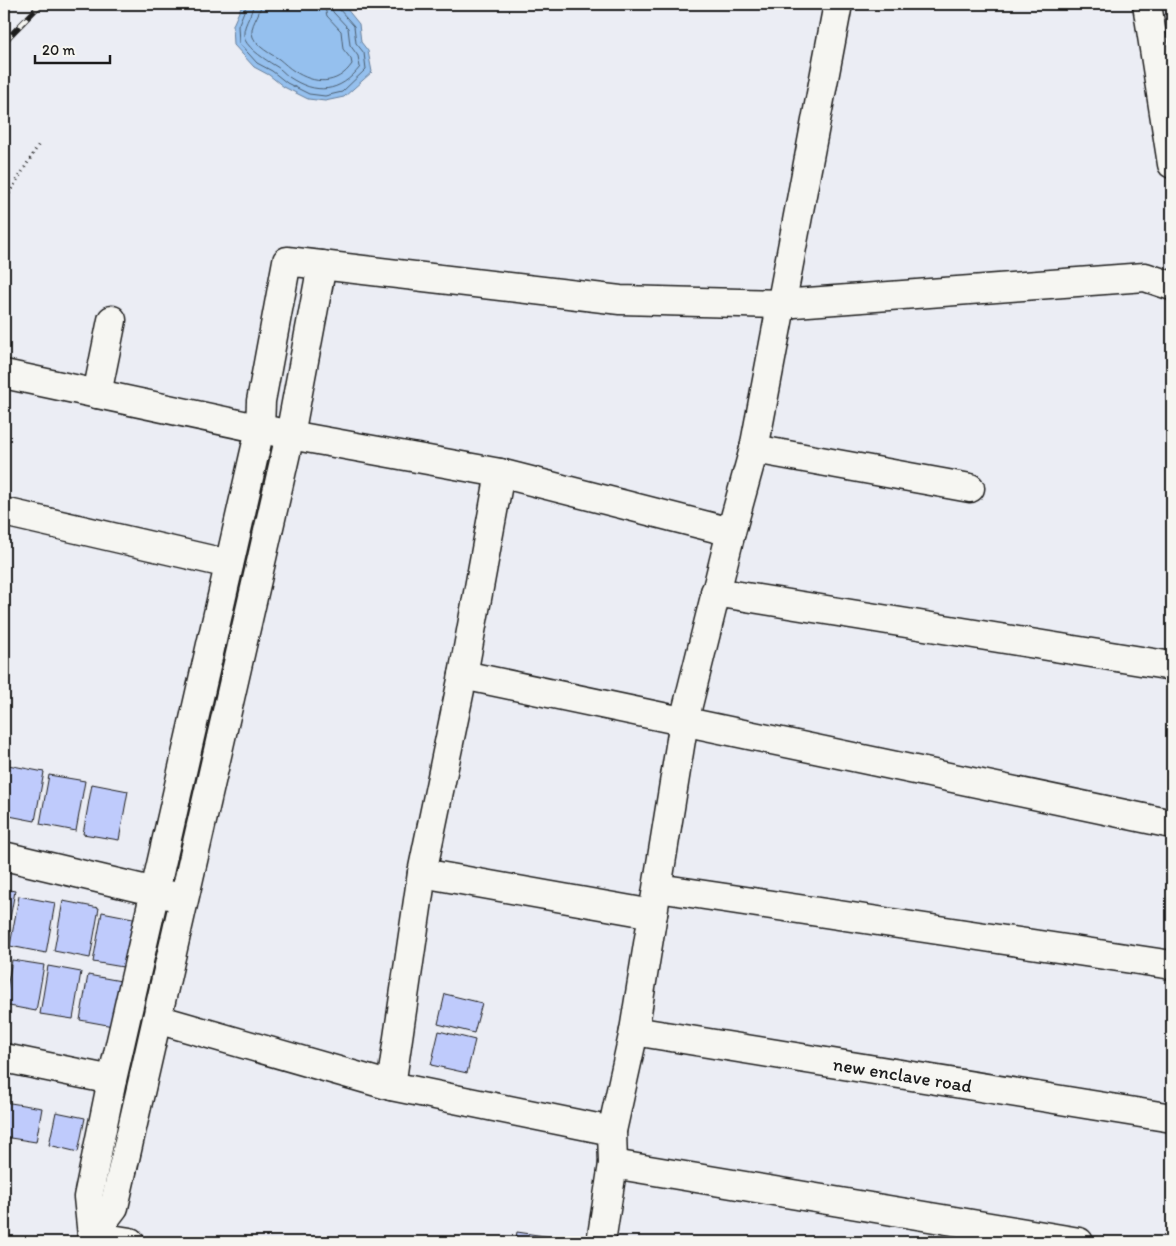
<svg xmlns="http://www.w3.org/2000/svg" width="1176" height="1246" font-family="Itim,sans-serif">
	<rect width="100%" height="100%" fill="#ebedf4"/>
	<filter id="ink" filterUnits="userSpaceOnUse"><feTurbulence type="fractalNoise" baseFrequency=".02" numOctaves="2"/><feDisplacementMap in="SourceGraphic" scale="10" xChannelSelector="R" yChannelSelector="G"/><feConvolveMatrix kernelMatrix="1 2 1 2 8 2 1 2 1" color-interpolation-filters="sRGB"/></filter>
	<g filter="url(#ink)">
		<polygon fill="#95c0ee" stroke="#657e9a" points="247,4 339,4 346,8 359,24 361,42 368,51 372,72 344,97 325,101 308,99 284,87 269,75 254,67 234,45 233,25 241,7"/>
		<g fill="none" stroke-linecap="round" stroke-linejoin="round">
			<g stroke="#4c5e70" stroke-width="1">
				<polyline points="247,4 238,26 239,43 257,63 272,71 287,83 309,94 325,96 342,92 366,69 364,53 356,43 354,26 339,9 338,4"/>
				<path d="M253,4C253,16 240,27 245,40C250,50 266,60 274,65C280,68 284,73 289,77C316,95 340,93 360,67L358,56L350,45L348,28L333,12L331,4"/>
				<path d="M261,4C261,15 248,26 253,37C257,47 271,54 279,59C284,63 289,68 294,71C314,84 337,86 352,64L351,59L343,49L341,31L327,16L324,4"/>
			</g>
		</g>
		<g fill="#bfcbfc" stroke="#1c1c1c">
			<polygon points="8,765 44,772 35,821 4,815 4,787"/>
			<polygon points="49,775 85,781 76,831 40,824"/>
			<polygon points="92,784 128,791 119,840 83,834"/>
			<polygon points="4,889 15,891 6,941 4,941"/>
			<polygon points="19,896 55,903 46,953 10,946"/>
			<polygon points="63,901 99,908 90,958 54,951"/>
			<polygon points="102,912 138,919 129,968 93,962"/>
			<polygon points="12,960 44,965 36,1011 4,1005"/>
			<polygon points="48,966 81,972 73,1019 40,1014"/>
			<polygon points="88,975 121,981 113,1026 80,1020"/>
			<polygon points="445,994 482,1003 474,1033 438,1024"/>
			<polygon points="439,1031 475,1040 467,1073 431,1065"/>
			<polygon points="4,1102 42,1108 36,1142 4,1137"/>
			<polygon points="56,1112 85,1118 78,1152 49,1145"/>
			<polygon points="517,1232 558,1238 558,1242 515,1242"/>
		</g>
		<g fill="none" stroke-linecap="round" stroke-linejoin="round">
			<defs>
				<g id="minor">
					<polyline points="1147,4 1172,164"/>
					<polyline points="4,374 290,435 500,473 731,532"/>
					<polyline points="97,394 112,320"/>
					<polyline points="754,449 970,488"/>
					<polyline points="4,512 229,564"/>
					<polyline points="715,592 1172,666"/>
					<polyline points="463,675 1172,824"/>
					<polyline points="4,856 173,896"/>
					<polyline points="422,873 653,914"/>
					<polyline points="658,888 1172,965"/>
					<polyline points="157,1019 391,1086 612,1131"/>
					<path id="s1" d="M634,1031L1172,1118"/>
					<polyline points="4,1058 112,1080"/>
					<polyline points="391,1086 422,873 463,675 500,473"/>
					<polyline points="613,1164 1079,1242"/>
					<polyline points="92,1236 88,1197 112,1080 260,429 261,401 287,261 620,300 781,304 1145,277 1172,286"/>
					<polyline points="92,1236 114,1207 290,435 322,265"/>
					<polyline points="91,1242 92,1236 130,1242"/>
					<polyline points="601,1242 613,1164 612,1131 634,1031 684,721 731,532 754,449 838,4"/>
				</g>
			</defs>
			<use href="#minor" stroke="#1c1c1c" stroke-width="31"/>
			<polyline stroke="#1c1c1c" stroke-width="3" stroke-dasharray="1 4" stroke-linecap="butt" points="4,202 39,144"/>
			<use href="#minor" stroke="#f6f6f2" stroke-width="28"/>
			<defs>
				<g id="rail">
					<polyline points="4,5 5,4"/>
					<polyline points="4,42 41,4"/>
				</g>
			</defs>
			<use href="#rail" stroke="#1c1c1c" stroke-width="5.5"/>
			<use href="#rail" stroke="#f6f6f2" stroke-width="4" stroke-dasharray="11" stroke-linecap="butt"/>
		</g>
	</g>
	<g text-anchor="middle" stroke-width="4.5" stroke-linejoin="round" paint-order="stroke">
		<g font-size="19" fill="#1c1c1c" stroke="#f6f6f2">
			<text dy="7" stroke="none"><textPath href="#s1" startOffset="272">new enclave road</textPath></text>
		</g>
	</g>
	<rect width="1176" height="1246" fill="none" stroke="#f6f6f2" stroke-width="20"/>
	<rect x="10" y="10" width="1156" height="1226" fill="none" stroke="#1c1c1c" stroke-width="2" filter="url(#ink)"/>
	<path d="M35 55v8h75v-8" fill="none" stroke="#1c1c1c" stroke-width="2.5"/>
	<text x="42" y="55" font-size="15" fill="#1c1c1c" stroke="#f6f6f2" stroke-width="4" paint-order="stroke">20 m</text>
</svg>
